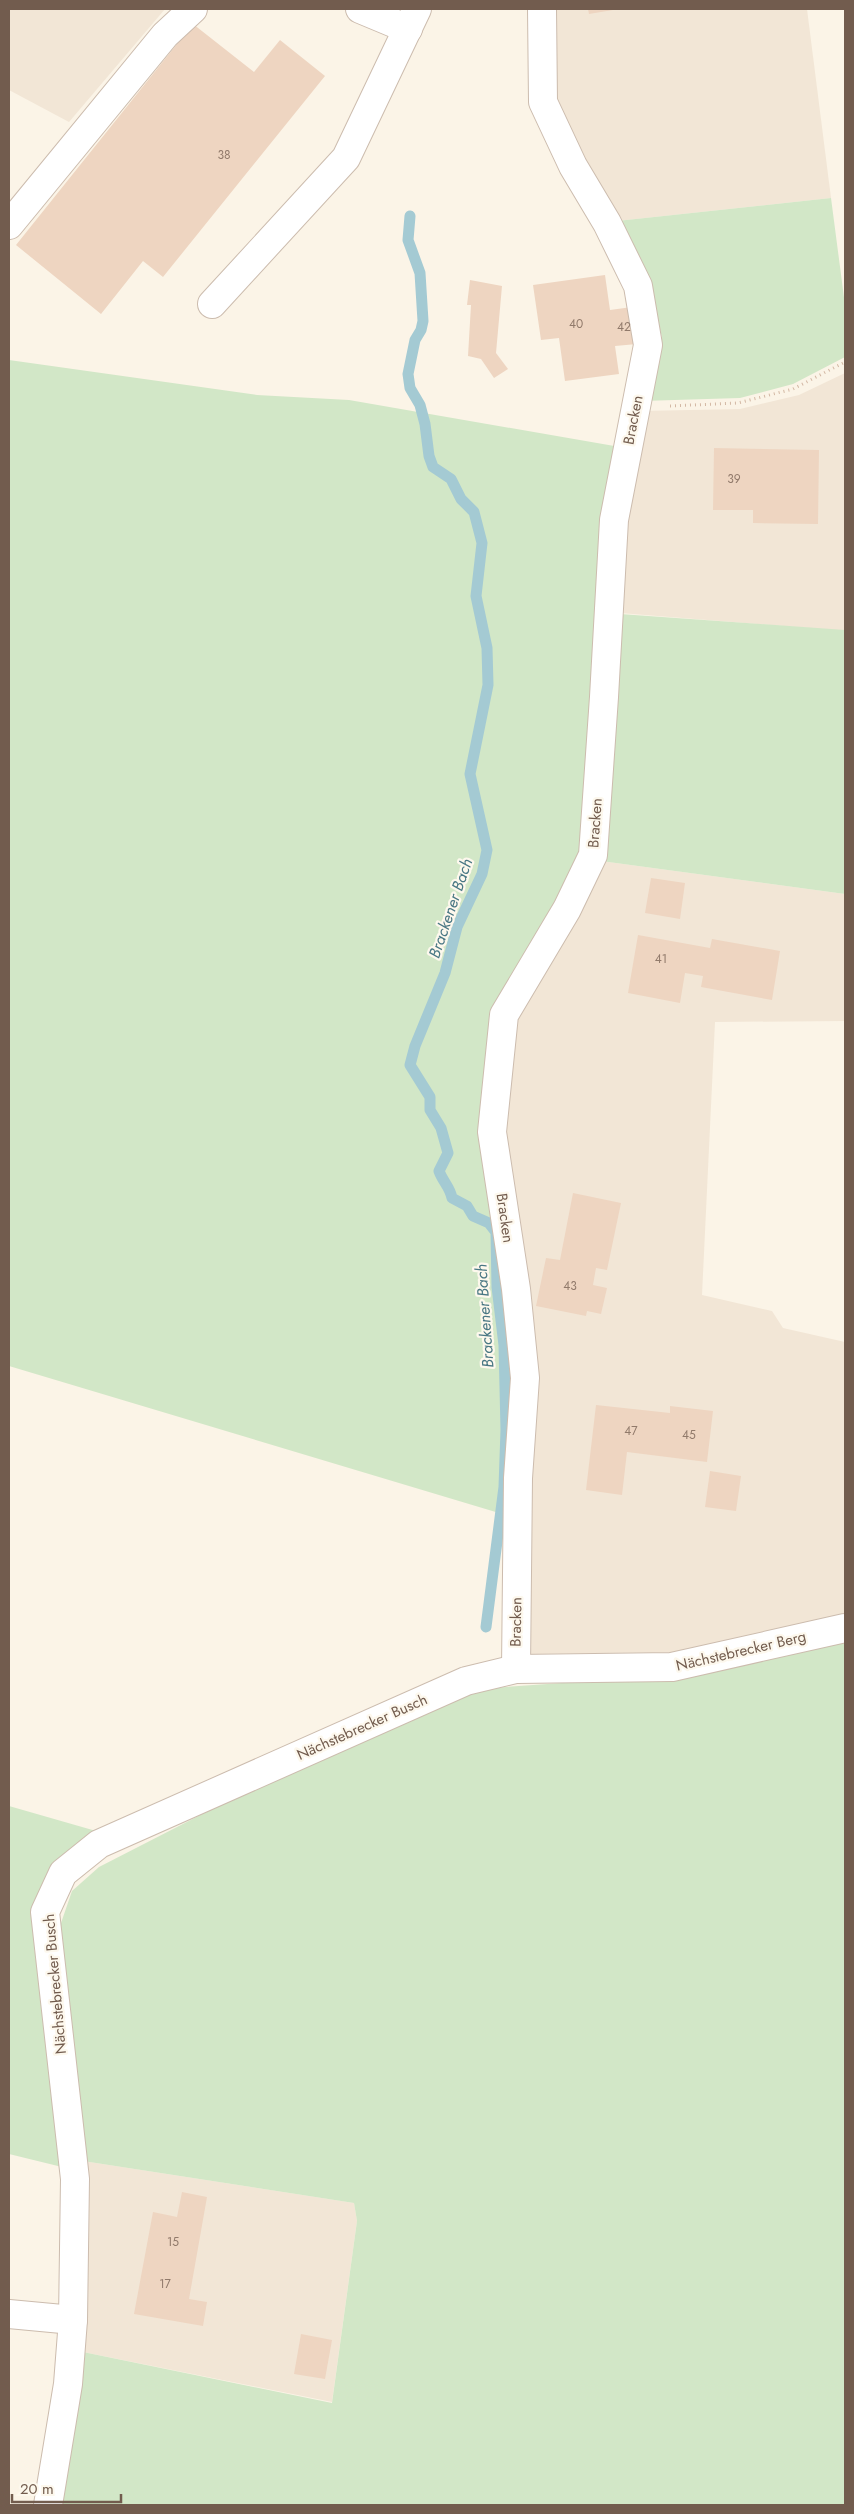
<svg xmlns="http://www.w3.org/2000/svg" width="854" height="2514" font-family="Jost,sans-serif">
	<rect width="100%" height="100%" fill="#fbf4e7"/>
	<g fill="#f2e6d6">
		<polygon points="9,9 165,9 69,122 9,90"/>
		<polygon points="554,9 807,9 831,198 617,221 599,190 556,101"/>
		<polygon points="845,373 845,631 620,613 626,519 640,411 740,409 799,395"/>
		<polygon points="601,861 845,894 845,1021 715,1022 702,1295 772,1311 783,1328 845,1342 845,1619 678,1652 530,1654 525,1475 498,1129 510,1015"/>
		<polygon points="83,2161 354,2203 357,2221 332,2402 83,2352"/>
	</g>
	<g fill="#d2e7c7">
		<polygon points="831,198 845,305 845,357 793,384 740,398 642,401 662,337 648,285 617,221"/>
		<polygon points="9,360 257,395 349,400 620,447 583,854 498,1013 521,1381 509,1516 9,1366"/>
		<polygon points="620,614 845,630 845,894 601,861"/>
		<polygon points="835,1640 845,1644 845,2505 56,2505 83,2352 332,2403 357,2221 354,2203 83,2161 60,1926 72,1891 99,1867 218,1806 477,1689 676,1675"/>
		<polygon points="9,1806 96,1831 59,1863 34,1901 34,1945 62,2167 9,2154"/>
	</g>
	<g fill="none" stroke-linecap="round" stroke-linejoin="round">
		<path stroke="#a4cad3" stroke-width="11" d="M410,216L408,240L420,273L423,321L421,330L415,340L408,374L410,388L420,405L425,424L429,456L433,467L451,479L461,499L474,512L482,543L476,596L487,648L488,685L470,774L487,850L482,874L457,927L445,973L415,1046L410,1065L430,1097V1110L441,1128L448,1153L439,1171C443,1182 450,1187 452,1198L467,1206L473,1216L489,1223L496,1232L497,1287L504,1345L506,1430L504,1487L486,1627"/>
	</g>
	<g fill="#eed5c1">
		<polygon points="588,9 613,9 613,10 589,14"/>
		<polygon points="193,24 254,72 280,40 325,76 163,277 143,261 101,314 16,245"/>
		<polygon points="605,275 610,310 632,307 637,344 615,346 619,374 565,381 559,338 541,340 533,285"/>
		<polygon points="470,280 502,286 496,353 508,369 494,378 481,359 468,356 471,305 467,305"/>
		<polygon points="714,448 819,450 818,524 753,523 753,510 713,510"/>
		<polygon points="651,878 685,883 680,919 645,913"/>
		<polygon points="638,935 710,948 712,939 780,951 772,1000 701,987 703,976 685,973 680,1003 628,993"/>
		<polygon points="573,1193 621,1203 607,1270 596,1268 593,1285 607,1288 601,1314 587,1311 586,1316 536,1306 546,1258 560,1260"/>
		<polygon points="596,1405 670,1413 670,1406 713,1411 707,1462 627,1452 622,1495 586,1490"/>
		<polygon points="710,1471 741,1476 736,1511 705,1507"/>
		<polygon points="182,2192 207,2197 189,2299 207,2302 203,2326 134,2314 153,2212 177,2217"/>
		<polygon points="301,2334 332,2340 325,2379 294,2374"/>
	</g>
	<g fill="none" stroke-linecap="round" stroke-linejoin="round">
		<defs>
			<g id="minor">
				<polyline points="360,9 408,29"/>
				<polyline points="9,225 165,35 193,9"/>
				<polyline points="212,304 346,158 417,9"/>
				<polyline points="516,1669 518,1478 525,1378 516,1289 492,1132 504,1015 567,909 593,855 604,697 614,520 648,345 638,286 607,223 573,166 543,102 542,9"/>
				<polyline points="9,2314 73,2320"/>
				<polyline points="48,2505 68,2384 73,2320 75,2179 45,1912 63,1873 99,1844 466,1681 516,1669 672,1667 845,1628"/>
			</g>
		</defs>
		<use href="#minor" stroke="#ccbcae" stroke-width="30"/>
		<polyline stroke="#d3b8a4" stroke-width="3" stroke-dasharray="1 4" stroke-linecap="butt" points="670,406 738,403 793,389 845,362"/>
		<use href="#minor" stroke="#fff" stroke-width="28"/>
	</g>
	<g text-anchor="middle" stroke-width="4.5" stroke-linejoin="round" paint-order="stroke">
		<g font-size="12" fill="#917a6b">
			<text x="224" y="159">38</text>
			<text x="576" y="328">40</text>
			<text x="624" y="331">42</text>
			<text x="734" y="483">39</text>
			<text x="661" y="963">41</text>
			<text x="570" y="1290">43</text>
			<text x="631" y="1435">47</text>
			<text x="689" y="1439">45</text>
			<text x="173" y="2246">15</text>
			<text x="165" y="2288">17</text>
		</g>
		<g font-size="15" fill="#725c4e" stroke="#fdf8ed">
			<text transform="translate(633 420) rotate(-79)" y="5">Bracken</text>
			<text transform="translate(595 823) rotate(-86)" y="5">Bracken</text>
			<text transform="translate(505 1218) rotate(82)" y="5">Bracken</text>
			<text transform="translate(516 1622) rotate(-89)" y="5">Bracken</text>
			<text transform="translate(741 1651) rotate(-13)" y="5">Nächstebrecker Berg</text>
			<text transform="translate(362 1727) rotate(-24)" y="5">Nächstebrecker Busch</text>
			<text transform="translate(55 1984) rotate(-95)" y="5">Nächstebrecker Busch</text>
		</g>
		<g font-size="16" font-style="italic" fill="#497784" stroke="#fdf8ed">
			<text transform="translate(450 908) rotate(-71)" y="6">Brackener Bach</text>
			<text transform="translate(484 1316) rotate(-94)" y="6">Brackener Bach</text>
		</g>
	</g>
	<rect width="854" height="2514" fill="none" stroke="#725c4e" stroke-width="20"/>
	<path d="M12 2494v8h109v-8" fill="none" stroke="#725c4e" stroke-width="2.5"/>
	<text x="20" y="2494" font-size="15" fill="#725c4e" stroke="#fdf8ed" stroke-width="4" paint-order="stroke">20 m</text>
</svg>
